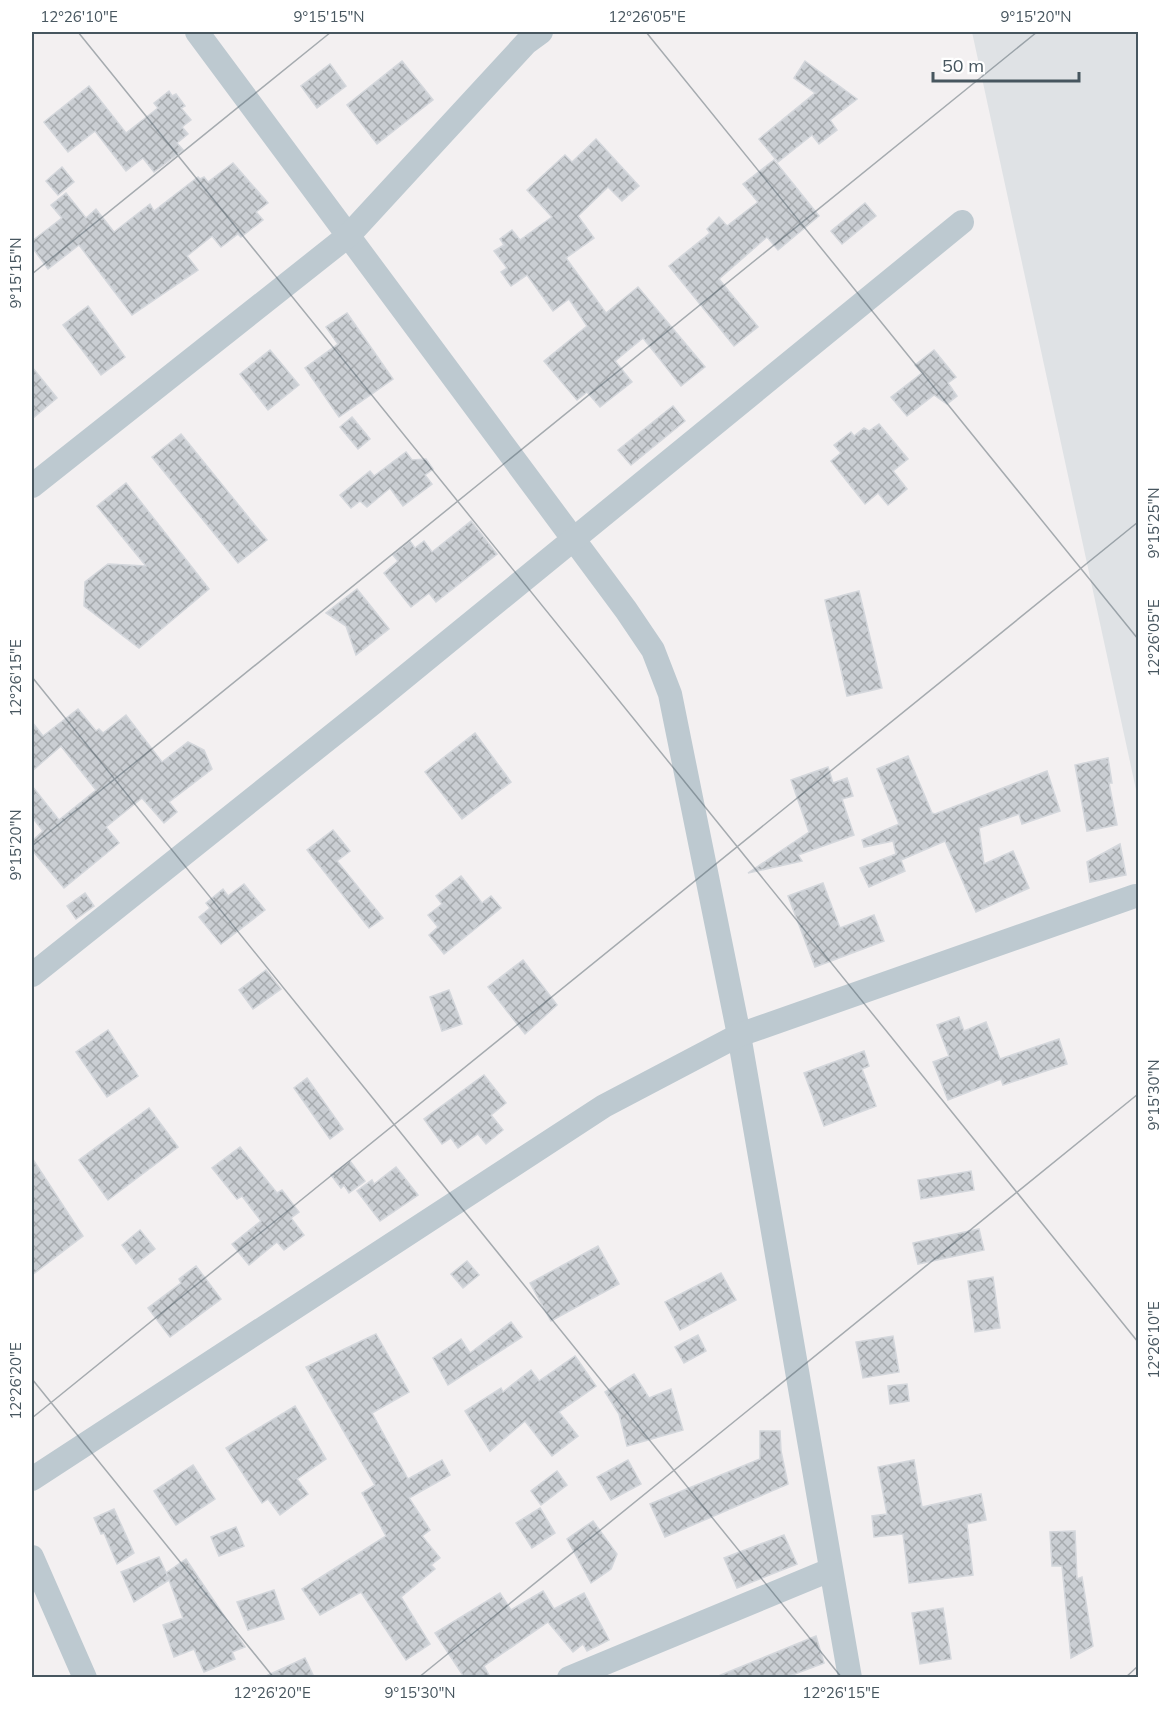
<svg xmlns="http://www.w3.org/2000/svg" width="1170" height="1709" font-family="Mulish,sans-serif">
	<defs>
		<pattern id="building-cross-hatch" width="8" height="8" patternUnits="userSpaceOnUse" patternTransform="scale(1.5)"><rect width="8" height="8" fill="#caced3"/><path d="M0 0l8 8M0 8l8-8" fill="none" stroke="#a6aaae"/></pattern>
	</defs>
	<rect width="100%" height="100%" fill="#f3f0f1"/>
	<polygon fill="#dfe2e5" points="972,32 1138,32 1138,799 1135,785"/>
	<g fill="url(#building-cross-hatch)" stroke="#d4d7dc" stroke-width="1.5">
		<polygon points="402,61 433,100 377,144 347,105"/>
		<polygon points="805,61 857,99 830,120 837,130 819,144 812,135 778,162 759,139 815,93 794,78"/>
		<polygon points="330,64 346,86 317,108 301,86"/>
		<polygon points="89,86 126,133 158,108 154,103 169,91 172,96 176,94 185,106 181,108 191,120 182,127 188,134 177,143 183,150 154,172 143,158 126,171 95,131 68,152 44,122"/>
		<polygon points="596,139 639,186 622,201 608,187 578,216 594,238 566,258 606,313 638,287 705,367 681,386 643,338 615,361 632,382 600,407 587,392 577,400 544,361 587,326 569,299 553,311 527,275 511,286 501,272 507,268 494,251 504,245 500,239 512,230 520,240 552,217 527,190 565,155 572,162"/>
		<polygon points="774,160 819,216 778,250 767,237 719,279 758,327 734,346 669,266 710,233 707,229 719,217 727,226 758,202 743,184"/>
		<polygon points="233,163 268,203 256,212 263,220 241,237 238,234 221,247 212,236 187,256 198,270 132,315 79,245 48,269 32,247 32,241 62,218 51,205 66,193 86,218 96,209 114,232 150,204 154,211 198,177 200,179 204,177 208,182"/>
		<polygon points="62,167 74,182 58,195 46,181"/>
		<polygon points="865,203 876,216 842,244 831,231"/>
		<polygon points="88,306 125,357 101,375 63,325"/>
		<polygon points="347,313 393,379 339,417 305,368 338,344 326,327"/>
		<polygon points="270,350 299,385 268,410 240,374"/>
		<polygon points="934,350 956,377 948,383 957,396 947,404 934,395 907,416 891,397 922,373 915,365"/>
		<polygon points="32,367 57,398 32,419"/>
		<polygon points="673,406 685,421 631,465 618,450"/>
		<polygon points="352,417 370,439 358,449 340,427"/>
		<polygon points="879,424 908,459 893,471 907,489 888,505 878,493 865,504 831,461 841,453 834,445 851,432 854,436 864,428 869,431"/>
		<polygon points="181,434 267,540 238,563 152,457"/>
		<polygon points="406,452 412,460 426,459 433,469 425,475 432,484 403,506 390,488 367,507 360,501 351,508 340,495 370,471 374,476"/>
		<polygon points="126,483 209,589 139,648 84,606 85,582 108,564 146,566 97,506"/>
		<polygon points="471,521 497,554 436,602 429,593 411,607 384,573 398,561 393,555 410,541 415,548 424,541 432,552"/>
		<polygon points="357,589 389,629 356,655 346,626 326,613"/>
		<polygon points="859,591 882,688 847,696 825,600"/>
		<polygon points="78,709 96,731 99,729 103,733 126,715 162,762 188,742 204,750 212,769 169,802 177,812 164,823 142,798 106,827 119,843 64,888 32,850 32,841 43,831 32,817 32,786 59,820 96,790 61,746 32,771 32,722 43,736"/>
		<polygon points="475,733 511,782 462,819 425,772"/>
		<polygon points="908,756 932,813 935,814 1047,771 1060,811 1022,824 1019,814 979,828 984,864 1013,851 1029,888 976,912 945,841 901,860 905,871 869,887 860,868 896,854 893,841 864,847 862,840 899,824 877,769"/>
		<polygon points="1108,758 1112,783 1109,783 1117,825 1087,831 1075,765"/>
		<polygon points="828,767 833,783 847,778 853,796 842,799 854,835 798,855 802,861 748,873 809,832 791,780"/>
		<polygon points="333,830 350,851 337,861 383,918 369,928 307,850"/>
		<polygon points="1120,844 1126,875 1090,882 1087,862"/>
		<polygon points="461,876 482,903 491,896 501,908 444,954 429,935 438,927 428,915 442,904 436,896"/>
		<polygon points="823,883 840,928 874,915 884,941 815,967 788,896"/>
		<polygon points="244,884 265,910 221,944 199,917 210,908 206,903 223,889 228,896"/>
		<polygon points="85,893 94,906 76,919 67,906"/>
		<polygon points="523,960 557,1005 525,1034 488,987"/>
		<polygon points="266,970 281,989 253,1009 239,990"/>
		<polygon points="449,990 462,1024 442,1031 430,997"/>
		<polygon points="959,1017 964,1031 986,1022 1000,1059 1059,1039 1067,1064 1003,1085 1001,1079 948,1100 933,1062 949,1056 937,1025"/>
		<polygon points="108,1030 138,1076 107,1097 76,1052"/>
		<polygon points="864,1051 869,1066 862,1069 876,1106 824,1126 804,1073"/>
		<polygon points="484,1075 506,1103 491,1115 503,1130 486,1144 478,1134 458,1148 451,1138 442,1144 424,1119"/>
		<polygon points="307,1078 343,1129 330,1139 294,1088"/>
		<polygon points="149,1108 178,1147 108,1200 79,1160"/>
		<polygon points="240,1147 277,1193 282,1190 299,1212 291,1218 304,1235 284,1250 277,1242 249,1265 232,1244 261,1221 242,1196 237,1199 212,1168"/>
		<polygon points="32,1158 83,1236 32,1275"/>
		<polygon points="350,1161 365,1181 349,1193 344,1185 341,1188 331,1175"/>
		<polygon points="396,1167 418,1195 380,1221 357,1191 372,1180 374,1184"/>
		<polygon points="971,1171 974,1190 921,1199 918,1180"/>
		<polygon points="979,1229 984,1250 918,1264 913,1243"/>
		<polygon points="140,1230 155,1249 136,1264 122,1245"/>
		<polygon points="598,1246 619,1284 551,1321 530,1283"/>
		<polygon points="467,1261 479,1275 463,1288 451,1274"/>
		<polygon points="196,1266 221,1299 170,1337 148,1308 181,1283 179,1279"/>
		<polygon points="721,1273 736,1300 680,1330 665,1302"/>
		<polygon points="993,1277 1000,1328 975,1332 968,1281"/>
		<polygon points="511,1322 522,1337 448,1385 433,1358 461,1339 470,1353"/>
		<polygon points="376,1334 409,1392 372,1413 408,1479 442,1460 450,1475 409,1498 430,1530 422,1536 440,1558 431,1565 435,1569 401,1597 430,1644 406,1660 361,1592 320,1615 302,1589 386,1536 362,1493 375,1485 306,1367"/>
		<polygon points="698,1335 706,1351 684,1363 675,1347"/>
		<polygon points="893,1336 899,1372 863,1378 856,1342"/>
		<polygon points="575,1356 596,1386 559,1412 578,1436 552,1456 525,1421 490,1451 465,1411 501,1388 503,1392 531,1370 539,1381"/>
		<polygon points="634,1374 649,1398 671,1389 683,1430 627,1446 619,1414 605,1392"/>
		<polygon points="907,1384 909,1401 890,1404 888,1386"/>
		<polygon points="295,1406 326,1459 297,1479 308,1494 280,1515 268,1499 262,1503 226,1448"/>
		<polygon points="760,1431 780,1431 781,1451 788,1484 665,1537 650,1504 760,1459"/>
		<polygon points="628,1460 641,1484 611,1500 597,1477"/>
		<polygon points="914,1460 922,1507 981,1494 986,1520 967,1524 973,1575 909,1583 903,1534 874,1537 872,1516 887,1514 878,1467"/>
		<polygon points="193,1465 215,1499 176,1525 154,1491"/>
		<polygon points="557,1471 567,1485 541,1505 531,1491"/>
		<polygon points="540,1508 555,1533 532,1548 516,1523"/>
		<polygon points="114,1509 134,1553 117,1564 104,1533 101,1534 94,1518"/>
		<polygon points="593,1521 617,1554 611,1569 591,1583 567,1539"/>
		<polygon points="236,1527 244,1546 219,1556 211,1537"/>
		<polygon points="1075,1531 1077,1579 1082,1577 1093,1646 1071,1658 1062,1566 1052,1566 1050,1532"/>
		<polygon points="784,1535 797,1564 737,1588 724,1558"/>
		<polygon points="159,1557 168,1577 166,1573 186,1559 245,1647 232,1652 235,1659 204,1672 194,1649 174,1657 163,1625 183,1618 169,1580 134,1602 121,1572"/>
		<polygon points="274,1590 284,1619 248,1630 237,1602"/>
		<polygon points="543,1591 554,1609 584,1593 609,1640 587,1651 583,1644 573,1652 548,1622 484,1666 490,1677 464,1677 435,1633 500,1593 511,1610"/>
		<polygon points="943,1608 951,1659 920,1664 912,1613"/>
		<polygon points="816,1636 824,1663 787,1677 716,1677"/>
		<polygon points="305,1658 314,1677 264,1677"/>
	</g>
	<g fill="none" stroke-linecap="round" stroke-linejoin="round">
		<g stroke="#bdc9d0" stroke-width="24">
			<polyline points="197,32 626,610 653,650 670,694 739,1035 850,1678"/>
			<polyline points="32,486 349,235 526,43 541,32"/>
			<polyline points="32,975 373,703 962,222"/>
			<polyline points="32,1479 604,1106 739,1035 1135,896"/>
			<polyline points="32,1557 85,1678"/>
			<polyline points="569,1678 830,1570"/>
		</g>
	</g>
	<path fill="none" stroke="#47565f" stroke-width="1.5" stroke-opacity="0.45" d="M78,32L1138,1342M646,32L1138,639M32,274L331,32M32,677L842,1678M32,846L1037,32M32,1379L274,1678M32,1418L1138,522M418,1678L1138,1094M1125,1678L1138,1666"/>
	<rect width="1170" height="1709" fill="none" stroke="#ffffff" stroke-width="66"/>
	<path d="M933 72v9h146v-9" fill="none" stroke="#47565f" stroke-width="3"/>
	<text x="942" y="72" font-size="18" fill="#47565f" stroke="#ffffff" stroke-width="4.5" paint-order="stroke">50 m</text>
	<rect x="33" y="33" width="1104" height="1643" fill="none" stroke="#47565f" stroke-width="2"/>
	<g font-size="15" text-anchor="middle" fill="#47565f">
		<text x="79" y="22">12°26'10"E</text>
		<text x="329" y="22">9°15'15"N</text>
		<text x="647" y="22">12°26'05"E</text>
		<text x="1036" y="22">9°15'20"N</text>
		<text transform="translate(16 273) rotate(-90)" y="5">9°15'15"N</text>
		<text transform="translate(1154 523) rotate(-90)" y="5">9°15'25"N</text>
		<text transform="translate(1154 638) rotate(-90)" y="5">12°26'05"E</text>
		<text transform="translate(16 678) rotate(-90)" y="5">12°26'15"E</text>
		<text transform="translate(16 845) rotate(-90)" y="5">9°15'20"N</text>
		<text transform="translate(1154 1095) rotate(-90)" y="5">9°15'30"N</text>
		<text transform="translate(1154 1340) rotate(-90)" y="5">12°26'10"E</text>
		<text transform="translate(16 1381) rotate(-90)" y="5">12°26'20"E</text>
		<text x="272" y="1698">12°26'20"E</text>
		<text x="420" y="1698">9°15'30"N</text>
		<text x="841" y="1698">12°26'15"E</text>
	</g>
</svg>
